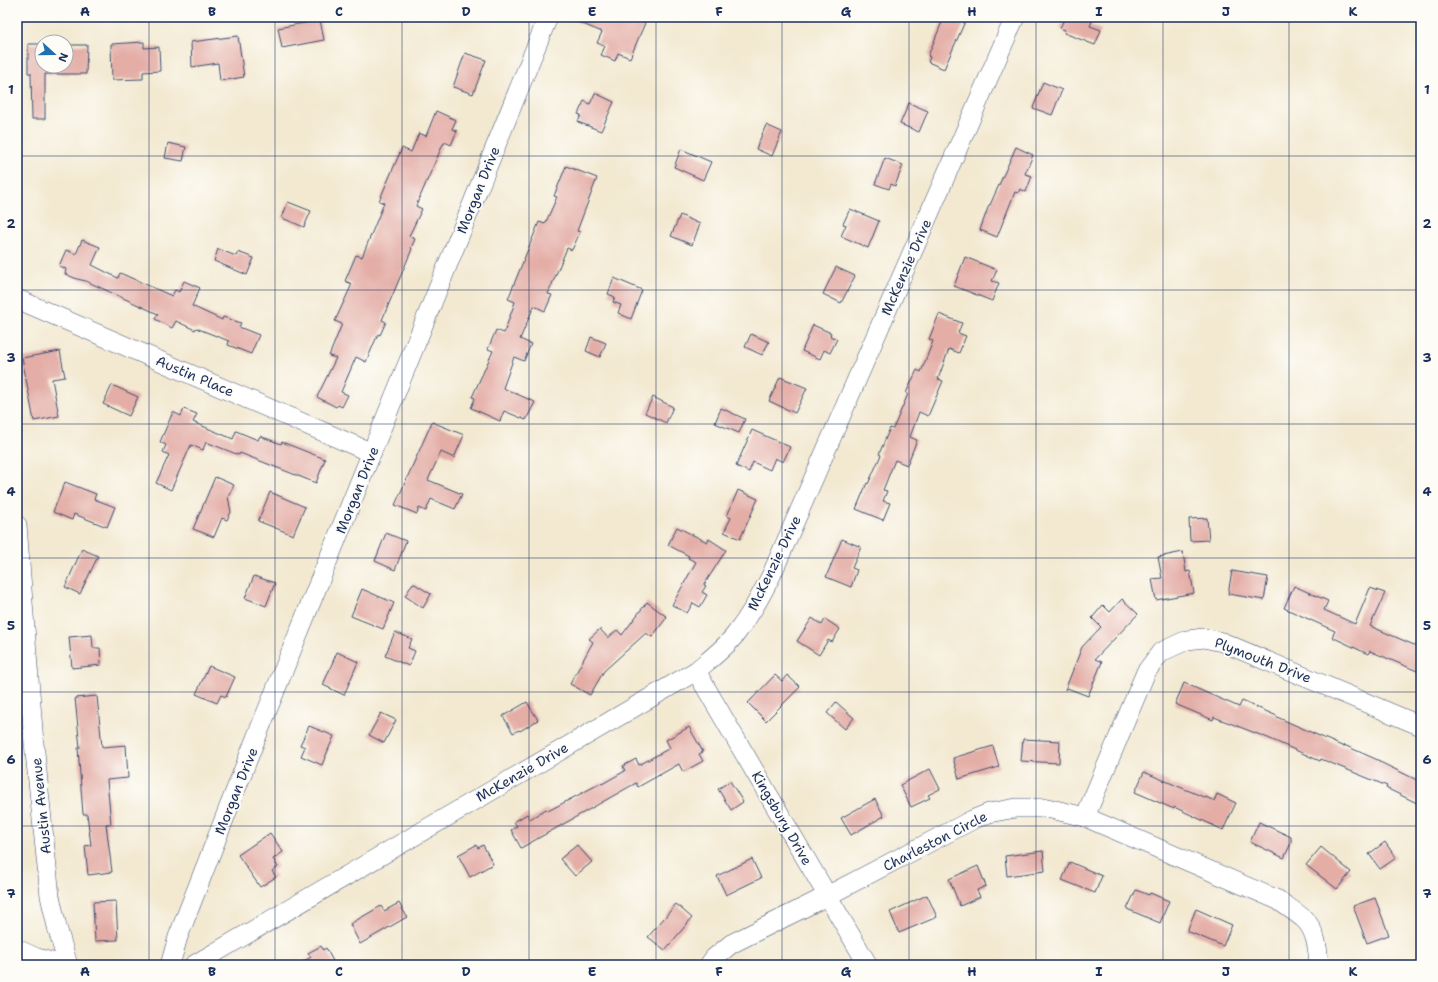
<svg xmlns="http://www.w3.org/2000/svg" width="1438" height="982" font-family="'Shantell Sans',sans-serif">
	<rect width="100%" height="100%" fill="#fdfcf7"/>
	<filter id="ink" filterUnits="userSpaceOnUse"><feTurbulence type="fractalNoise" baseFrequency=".025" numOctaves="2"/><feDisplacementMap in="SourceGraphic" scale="8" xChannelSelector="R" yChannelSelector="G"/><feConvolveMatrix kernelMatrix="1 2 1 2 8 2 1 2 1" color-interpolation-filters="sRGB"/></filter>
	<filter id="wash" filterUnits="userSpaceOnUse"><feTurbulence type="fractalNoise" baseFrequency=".012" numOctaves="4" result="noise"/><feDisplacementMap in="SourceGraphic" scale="16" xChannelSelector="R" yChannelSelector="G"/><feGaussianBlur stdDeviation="0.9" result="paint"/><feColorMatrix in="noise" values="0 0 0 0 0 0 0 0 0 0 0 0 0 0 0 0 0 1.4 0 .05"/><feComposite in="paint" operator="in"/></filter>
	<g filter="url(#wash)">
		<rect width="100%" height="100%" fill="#f3e9d1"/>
		<g id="blocks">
			<g fill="#e4aea7">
				<polygon points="566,17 631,17 645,23 630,58 618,53 615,61 601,55 605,46 597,43 602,32"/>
				<polygon points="944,17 967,17 944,69 928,62 930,57 928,56"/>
				<polygon points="1065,17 1094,17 1090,26 1101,30 1095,45 1064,33 1065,30 1060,28"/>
				<polygon points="320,20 324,40 282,48 278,28"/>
				<polygon points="238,36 244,77 220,81 218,63 192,67 191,42"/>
				<polygon points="144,42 144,48 159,47 160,71 143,72 143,79 112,80 111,44"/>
				<polygon points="28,44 42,44 42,66 66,66 66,45 87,45 86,74 45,74 45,119 32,119 31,73 28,73"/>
				<polygon points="465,53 486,60 473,94 453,87"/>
				<polygon points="1043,82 1062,90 1052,115 1033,108"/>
				<polygon points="595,93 614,102 601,131 578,122 581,115 578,114 584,101 590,104"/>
				<polygon points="909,103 928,111 919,132 900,124"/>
				<polygon points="436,111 456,120 452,129 457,131 451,145 445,142 444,144 443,144 416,206 422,209 409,236 415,239 411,248 412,249 382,320 386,322 380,335 378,334 366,362 356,357 341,392 348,395 342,407 338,405 336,407 317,397 336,358 329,356 342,324 335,321 352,284 345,281 356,255 362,257 384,203 379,201 402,148 411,152 419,133 426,136"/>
				<polygon points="766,125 782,132 772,156 756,149"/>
				<polygon points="168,143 186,147 183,161 165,158"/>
				<polygon points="1016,147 1033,155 1025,174 1032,176 1026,192 1020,189 1018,193 1015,192 997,237 980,230 989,205 990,205"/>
				<polygon points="681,149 711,162 703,180 674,167"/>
				<polygon points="885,158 903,165 895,186 891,184 889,189 875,184"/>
				<polygon points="566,166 597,178 577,231 580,232 572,250 567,248 548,294 552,295 545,311 534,306 520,339 531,344 524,361 514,357 503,388 535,402 526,420 504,411 500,421 471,408 475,398 472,397 493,351 488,349 496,330 504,333 515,302 508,299 539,222 545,224 557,197 554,196"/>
				<polygon points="288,202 311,211 304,227 282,218"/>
				<polygon points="850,209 879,221 868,248 841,236 846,225 843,224"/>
				<polygon points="680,215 700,224 692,245 671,236"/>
				<polygon points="82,240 100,247 92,265 118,278 120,273 172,296 175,290 179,292 184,281 200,288 192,306 222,320 223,317 241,323 239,327 259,335 251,354 228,345 229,341 196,328 195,330 176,321 172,328 155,319 158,314 86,281 77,279 65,274 66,269 59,266 66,250 76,254"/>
				<polygon points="218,249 236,256 238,252 254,258 247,275 214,261"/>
				<polygon points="965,257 997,270 992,281 999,283 992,301 954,286"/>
				<polygon points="836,267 855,276 841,303 823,294"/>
				<polygon points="614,278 642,290 631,319 618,313 621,305 613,302 615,297 608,294"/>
				<polygon points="939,314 962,323 958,333 966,336 959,353 949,349 938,379 943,381 928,416 919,412 910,437 917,440 907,465 895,460 883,490 887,491 883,501 890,503 883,520 856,509 867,483 868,484 881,455 879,454 890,428 893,429 908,394 906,393 917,370 921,372 933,341 929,339"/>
				<polygon points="813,325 831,333 830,336 837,339 830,353 824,350 820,359 802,351"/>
				<polygon points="751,334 769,342 762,355 745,347"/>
				<polygon points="591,337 606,343 600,357 586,351"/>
				<polygon points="60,351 65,377 52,379 59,416 34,421 22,358"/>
				<polygon points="780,377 807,388 795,413 769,401"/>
				<polygon points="112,385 138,397 129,416 103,404"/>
				<polygon points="653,397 673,407 666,423 645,413"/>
				<polygon points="721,408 745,419 739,433 715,423"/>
				<polygon points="184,409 197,414 193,422 233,439 236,431 258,440 260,436 281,444 282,442 325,459 316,483 240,453 239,455 206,442 203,450 191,445 171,490 156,483 169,455 163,452 166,445 160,442 173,412 181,416"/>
				<polygon points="432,422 464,435 454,458 441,452 428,480 462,494 455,509 431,499 426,511 419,508 417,514 395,505"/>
				<polygon points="752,430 790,447 783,462 775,458 770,470 753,462 749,472 736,466"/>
				<polygon points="215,477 234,485 228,497 231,512 227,520 222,518 214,537 193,529"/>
				<polygon points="65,482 96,494 94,499 115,507 107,527 74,514 72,520 53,512"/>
				<polygon points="738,490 758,499 740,539 724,532 731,518 727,516"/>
				<polygon points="270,492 305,507 293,535 258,521"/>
				<polygon points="1207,518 1209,540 1190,541 1189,519"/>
				<polygon points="677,527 707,542 709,539 726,550 704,585 706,586 702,592 707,595 700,607 693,603 687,613 672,605 696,562 688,558 689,556 668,545"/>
				<polygon points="386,533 406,541 395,570 375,561"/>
				<polygon points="842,539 861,547 852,568 857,570 851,587 826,577"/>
				<polygon points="82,549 98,556 80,594 65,587"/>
				<polygon points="1183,552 1186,572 1190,571 1194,593 1156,600 1152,579 1162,578 1158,557"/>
				<polygon points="1232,571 1268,577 1264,600 1228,594"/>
				<polygon points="254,576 275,583 266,606 245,598"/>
				<polygon points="413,583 431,594 423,608 405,596"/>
				<polygon points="1294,586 1328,601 1324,610 1355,624 1370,588 1385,593 1370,626 1421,648 1421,663 1417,671 1370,651 1368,654 1332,637 1335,631 1284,608"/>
				<polygon points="362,589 394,603 383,629 351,616"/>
				<polygon points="1122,599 1138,614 1095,659 1102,662 1088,696 1067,688 1065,690 1082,647 1101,627 1092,618 1103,605 1110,612"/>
				<polygon points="647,602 667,617 652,637 646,633 604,671 590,695 570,684 593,642 589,639 600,629 608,638 617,630 622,635"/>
				<polygon points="812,618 822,625 825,619 840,629 832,642 828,640 819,655 797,641"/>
				<polygon points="395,632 412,639 408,648 415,651 409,666 385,656"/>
				<polygon points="92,635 93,648 100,648 101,665 72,668 69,637"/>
				<polygon points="337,652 358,662 344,695 323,685"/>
				<polygon points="209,666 235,677 226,697 221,695 217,703 196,694"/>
				<polygon points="775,675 782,681 787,675 800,687 766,721 748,703"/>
				<polygon points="1184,683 1239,707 1242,701 1277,716 1277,717 1344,747 1344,745 1380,761 1380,762 1421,782 1421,805 1386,788 1387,786 1321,759 1320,761 1268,738 1214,717 1213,720 1175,704"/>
				<polygon points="97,696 102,747 126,745 128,778 107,780 111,824 106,824 112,872 88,875 85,846 91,845 87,814 83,814 78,748 80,748 75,698"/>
				<polygon points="527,702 538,720 520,731 519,730 513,733 503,716"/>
				<polygon points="836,702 854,718 845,729 827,713"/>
				<polygon points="381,713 396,720 384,743 369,735"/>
				<polygon points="309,726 334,736 322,765 301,756 305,747 300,745"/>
				<polygon points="689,727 703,752 699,754 703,761 683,772 679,764 638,787 636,783 521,848 511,830 517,826 514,822 527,814 530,819 546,809 548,811 601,783 602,784 625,771 623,766 636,759 639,765 670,748 666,740"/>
				<polygon points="1023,739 1060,741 1059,763 1021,761"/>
				<polygon points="993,746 999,767 959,779 953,758"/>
				<polygon points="930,769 940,789 928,795 930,798 911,807 900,785"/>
				<polygon points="1144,772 1206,798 1206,797 1214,801 1217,794 1236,803 1223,830 1174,807 1174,809 1135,792"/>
				<polygon points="730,781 743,802 731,810 718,789"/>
				<polygon points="875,799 884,816 851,835 841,818"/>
				<polygon points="1259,822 1291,837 1291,843 1284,858 1250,842"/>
				<polygon points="270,833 283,852 273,859 278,867 272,871 276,877 260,887 238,855"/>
				<polygon points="1385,842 1396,858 1380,869 1369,854"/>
				<polygon points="476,845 478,848 483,845 493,864 470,877 458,855"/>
				<polygon points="577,845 592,862 575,876 560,859"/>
				<polygon points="1321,847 1351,872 1337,889 1306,865"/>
				<polygon points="1043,851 1045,871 1007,876 1005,856"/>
				<polygon points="752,859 761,878 726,895 717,876"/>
				<polygon points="1070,862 1102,876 1095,893 1062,880"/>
				<polygon points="978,866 986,886 977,890 980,897 960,906 949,879"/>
				<polygon points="1136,890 1149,895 1150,893 1169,901 1160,923 1127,909"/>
				<polygon points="927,895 937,917 899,933 890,912"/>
				<polygon points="1375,898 1389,935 1367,943 1353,906"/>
				<polygon points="116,901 118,940 95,941 93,902"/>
				<polygon points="399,903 407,917 360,944 350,924 381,906 384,911"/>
				<polygon points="676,904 692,918 665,950 648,937"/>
				<polygon points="1196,909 1232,925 1223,946 1187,931"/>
				<polygon points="321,946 323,950 326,948 335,965 298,965 311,957 308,953"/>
			</g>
		</g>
	</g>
	<g filter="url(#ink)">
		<use href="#blocks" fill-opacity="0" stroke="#3b4b6f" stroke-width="1"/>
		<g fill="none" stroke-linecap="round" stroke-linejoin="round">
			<defs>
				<g id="minor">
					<polyline points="17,299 372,453"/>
					<polyline points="17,525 34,743 50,896 57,927 68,965"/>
					<polyline points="696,671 868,965"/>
					<polyline points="1085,817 1146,672 1161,652 1187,640 1204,638 1222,642 1421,726"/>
					<polyline points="17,949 37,958 62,965"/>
					<polyline points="170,965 178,937 256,738 548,17"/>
					<path d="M194,965L696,671C709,660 724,649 735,635C750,616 760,597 771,576L1015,17"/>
					<path d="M709,965L714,958L731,944L827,896L972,820L989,813L1016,808H1047L1085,817L1278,900C1286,906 1296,912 1304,919C1316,930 1318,949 1319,965"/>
				</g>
			</defs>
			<use href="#minor" stroke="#3b4b6f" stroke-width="20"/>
			<use href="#minor" stroke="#fff" stroke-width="19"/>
		</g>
	</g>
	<path fill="none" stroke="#1b2f5e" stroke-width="1" stroke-opacity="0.55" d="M149,17V965M275,17V965M402,17V965M529,17V965M656,17V965M782,17V965M909,17V965M1036,17V965M1163,17V965M1289,17V965M17,156H1421M17,290H1421M17,424H1421M17,558H1421M17,692H1421M17,826H1421"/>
	<g text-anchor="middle" stroke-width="3.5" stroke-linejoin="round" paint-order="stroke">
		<g font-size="14" fill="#1b2f5e" stroke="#fdfcf7">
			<text transform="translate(478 190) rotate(-68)" y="5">Morgan Drive</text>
			<text transform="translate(906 267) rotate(-66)" y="5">McKenzie Drive</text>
			<text transform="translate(195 376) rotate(23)" y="5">Austin Place</text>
			<text transform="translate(357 490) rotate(-68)" y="5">Morgan Drive</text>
			<text transform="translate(774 563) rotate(-64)" y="5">McKenzie Drive</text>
			<text transform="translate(1263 660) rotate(21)" y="5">Plymouth Drive</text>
			<text transform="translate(522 772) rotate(-30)" y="5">McKenzie Drive</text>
			<text transform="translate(236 791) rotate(-68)" y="5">Morgan Drive</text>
			<text transform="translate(41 806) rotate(-96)" y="5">Austin Avenue</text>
			<text transform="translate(782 818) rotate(60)" y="5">Kingsbury Drive</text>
			<text transform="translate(935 841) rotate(-27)" y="5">Charleston Circle</text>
		</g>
	</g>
	<rect width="1438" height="982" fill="none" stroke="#fdfcf7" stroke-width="44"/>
	<g transform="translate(54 54) rotate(111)"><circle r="19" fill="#fdfcf7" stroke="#a3aaba"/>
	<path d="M0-3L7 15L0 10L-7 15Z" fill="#1f6fb2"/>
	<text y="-6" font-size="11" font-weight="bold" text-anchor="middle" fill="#1b2f5e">N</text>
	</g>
	<rect x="22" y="22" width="1394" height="938" fill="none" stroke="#1b2f5e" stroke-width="1.5"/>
	<g font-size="13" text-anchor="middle" font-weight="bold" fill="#1b2f5e">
		<text x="85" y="16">A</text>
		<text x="212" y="16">B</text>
		<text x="339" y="16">C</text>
		<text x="466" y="16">D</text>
		<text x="592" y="16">E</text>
		<text x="719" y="16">F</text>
		<text x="846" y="16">G</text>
		<text x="972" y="16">H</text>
		<text x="1099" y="16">I</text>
		<text x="1226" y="16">J</text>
		<text x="1353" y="16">K</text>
		<text x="11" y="94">1</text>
		<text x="1427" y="94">1</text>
		<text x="11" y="228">2</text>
		<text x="1427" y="228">2</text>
		<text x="11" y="362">3</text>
		<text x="1427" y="362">3</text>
		<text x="11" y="496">4</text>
		<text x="1427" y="496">4</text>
		<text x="11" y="630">5</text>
		<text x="1427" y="630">5</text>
		<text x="11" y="764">6</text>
		<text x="1427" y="764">6</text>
		<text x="11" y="898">7</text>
		<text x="1427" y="898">7</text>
		<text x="85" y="976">A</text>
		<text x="212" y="976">B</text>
		<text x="339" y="976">C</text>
		<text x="466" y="976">D</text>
		<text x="592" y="976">E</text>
		<text x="719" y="976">F</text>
		<text x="846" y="976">G</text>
		<text x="972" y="976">H</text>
		<text x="1099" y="976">I</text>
		<text x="1226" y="976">J</text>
		<text x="1353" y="976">K</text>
	</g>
</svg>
